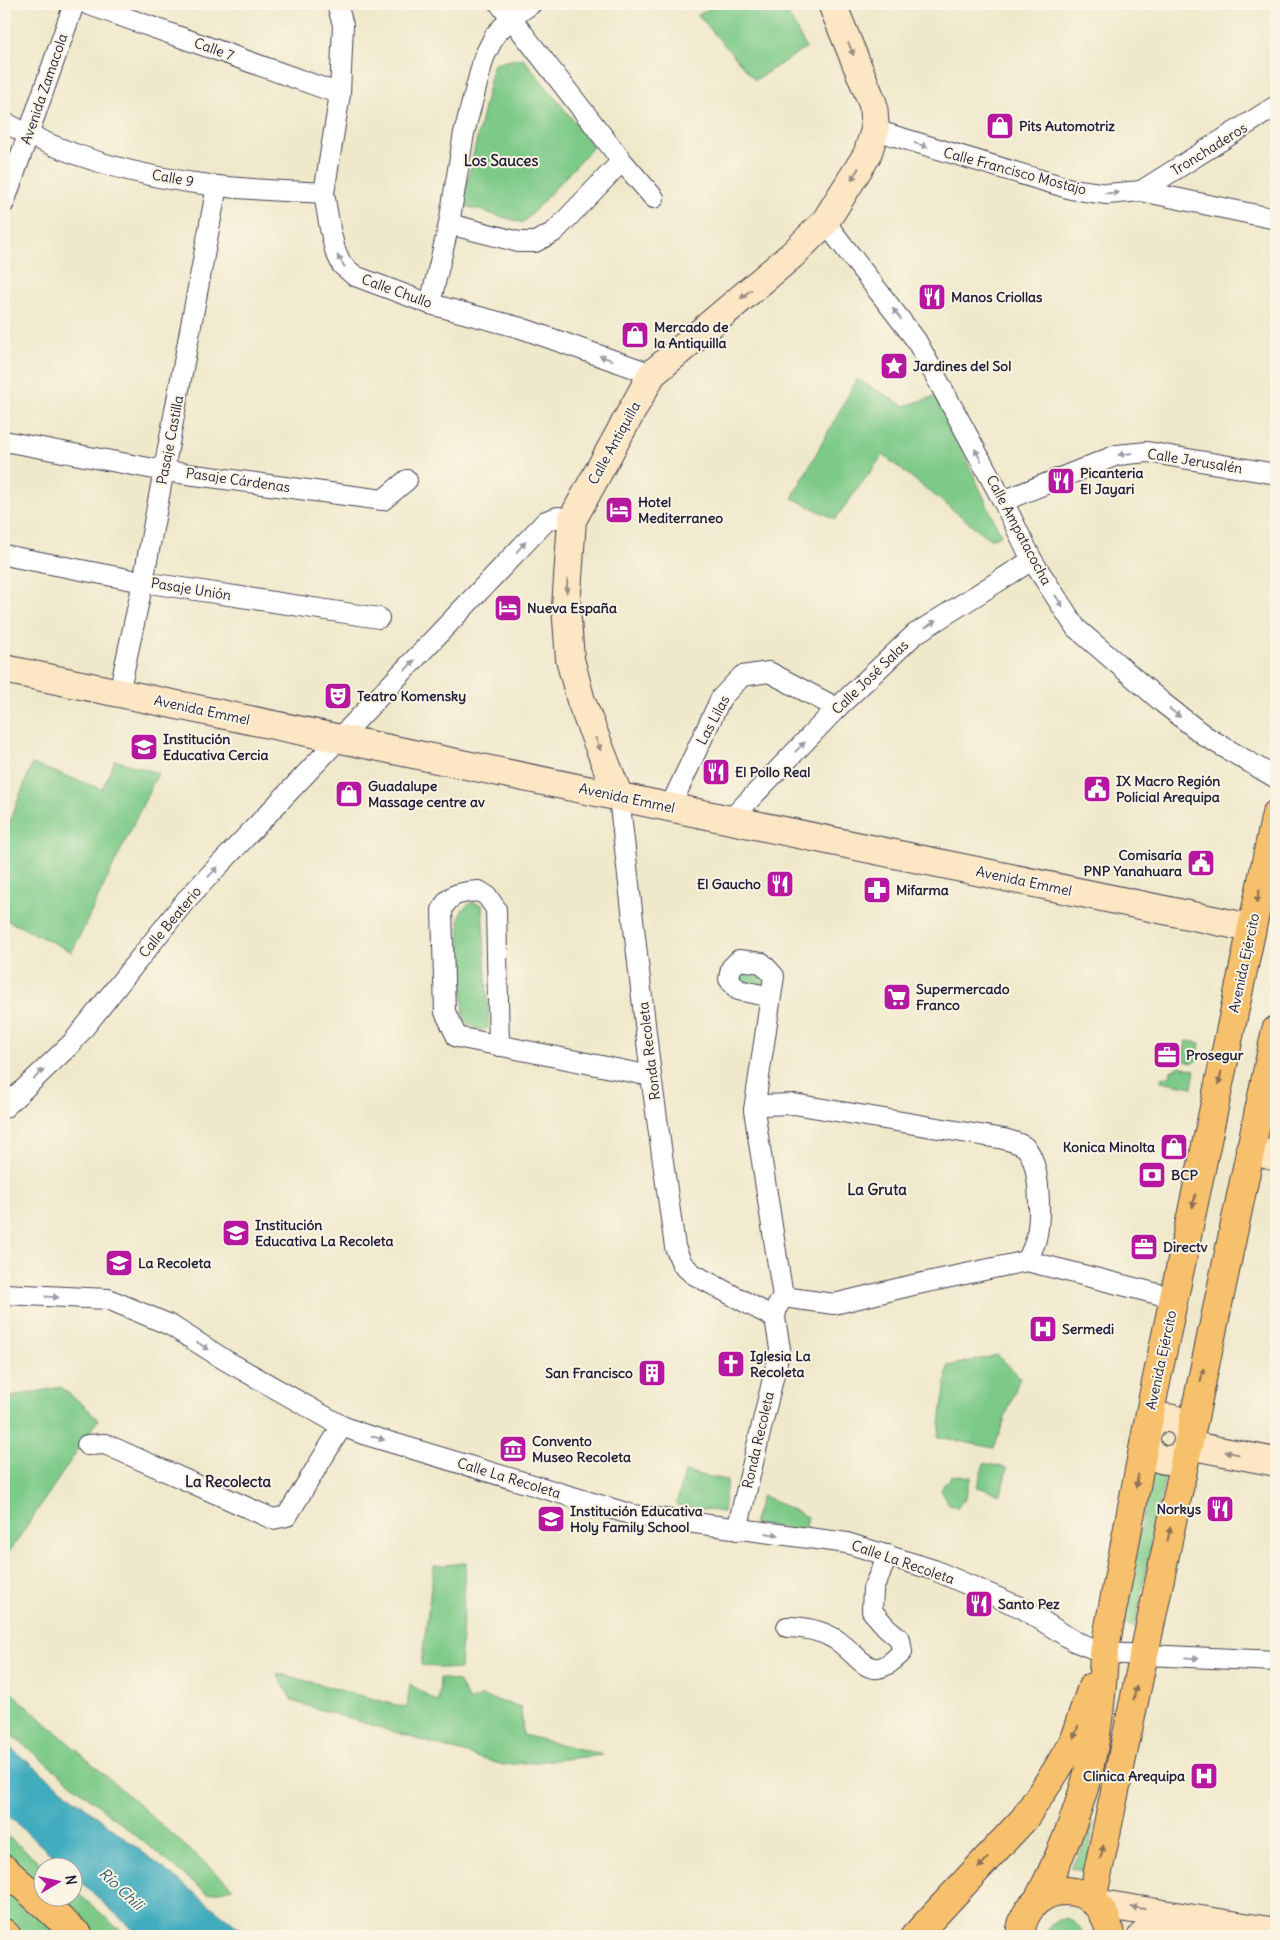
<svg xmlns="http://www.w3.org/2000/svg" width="1280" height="1940" font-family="Delius,sans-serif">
	<rect width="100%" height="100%" fill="#fcf5e5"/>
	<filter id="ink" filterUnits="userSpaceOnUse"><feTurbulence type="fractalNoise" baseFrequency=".02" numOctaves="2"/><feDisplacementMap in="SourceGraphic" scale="10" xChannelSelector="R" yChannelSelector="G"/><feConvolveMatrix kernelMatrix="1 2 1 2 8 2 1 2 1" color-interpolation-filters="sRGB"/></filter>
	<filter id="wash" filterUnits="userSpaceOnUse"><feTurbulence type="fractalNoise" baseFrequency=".0096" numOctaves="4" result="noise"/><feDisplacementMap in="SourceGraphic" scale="20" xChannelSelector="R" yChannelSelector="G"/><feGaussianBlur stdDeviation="1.12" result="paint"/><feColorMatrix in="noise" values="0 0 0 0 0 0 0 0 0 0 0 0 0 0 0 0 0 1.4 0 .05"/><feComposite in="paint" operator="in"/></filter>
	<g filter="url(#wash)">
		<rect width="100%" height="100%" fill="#efe8ca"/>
		<g fill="#7dca88" stroke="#507662">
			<polygon points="718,4 783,4 806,48 755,80 698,15"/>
			<polygon points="523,58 594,146 523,223 462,205 494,63"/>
			<polygon points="857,379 904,406 937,396 1001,535 990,539 883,455 835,519 792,498"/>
			<polygon points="115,760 158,773 72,952 4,919 4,837 32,764 102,789"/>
			<polygon points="471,902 482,905 489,1027 479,1031 464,1020 459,919 462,910"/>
			<polygon points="743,969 762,972 764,983 761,986 742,981 738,976"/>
			<polygon points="1186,1041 1200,1043 1197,1061 1192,1063 1182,1060"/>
			<polygon points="1180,1066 1195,1070 1192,1087 1161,1081 1162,1077 1170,1076 1171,1071"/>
			<polygon points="998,1355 1020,1377 994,1448 938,1437 948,1366"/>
			<polygon points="61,1387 88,1409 98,1420 4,1560 4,1398"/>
			<polygon points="984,1463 1007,1468 1001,1494 977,1487"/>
			<polygon points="685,1472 727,1480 723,1512 676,1505"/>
			<polygon points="1151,1472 1165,1476 1135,1627 1122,1624"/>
			<polygon points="959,1475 971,1477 964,1501 962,1501 958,1507 948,1503 941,1492 944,1483 949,1481 951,1476"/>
			<polygon points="762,1495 807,1517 805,1531 753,1524"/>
			<polygon points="466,1563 460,1670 421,1665 434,1566"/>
			<polygon points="277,1673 407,1708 410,1684 439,1703 440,1678 458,1681 470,1702 481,1696 521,1707 523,1735 604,1755 503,1765 292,1701"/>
			<polygon points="4,1686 233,1888 208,1894 4,1729"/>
			<polygon points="1094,1821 1086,1872 1070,1868 1082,1849"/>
			<polygon points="4,1834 46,1867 42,1868 42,1898 72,1898 73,1889 127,1936 4,1936"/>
			<path d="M1065,1919C1075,1921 1081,1926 1083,1936H1045C1047,1925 1054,1920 1065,1919Z"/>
		</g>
		<polygon fill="#3facbe" stroke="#30677c" points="4,1743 249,1936 140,1936 73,1875 72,1868 65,1867 4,1812"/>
	</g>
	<g filter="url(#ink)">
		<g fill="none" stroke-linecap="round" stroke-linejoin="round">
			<defs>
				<g id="street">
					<polyline points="87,4 340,94"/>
					<polyline points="337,4 343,25 340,94 324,193 330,229 335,250 342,265 355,276 430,304 521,328 652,374"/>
					<polyline points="500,4 622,161 654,198"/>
					<path d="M4,122C69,158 144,178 218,186C253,190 289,191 324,193"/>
					<polyline points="875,130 1071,189 1107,194 1141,191 1276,219"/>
					<polyline points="1141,191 1276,106"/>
					<polyline points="4,203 74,4"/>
					<polyline points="825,222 916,340 1003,501 1032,560 1076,628 1163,703 1205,736 1276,778"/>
					<polyline points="449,224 519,242 535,242 554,232 622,161"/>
					<polyline points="430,304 449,224 464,133 484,57 495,35 511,18 531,4"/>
					<polyline points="4,441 165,471 383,500 407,480"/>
					<polyline points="1003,501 1117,455 1147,452 1276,474"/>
					<polyline points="4,555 143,582 379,618"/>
					<polyline points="119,693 143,582 217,186"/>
					<polyline points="619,797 651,1076 675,1247 682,1264 693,1274 775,1318"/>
					<polyline points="670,807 721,698 742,676 769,672 837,708"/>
					<polyline points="730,820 837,708 915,634 1032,560"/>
					<path d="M499,1046L496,909L487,896L479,891C461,893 450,892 442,910L445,1012L457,1037L651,1076"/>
					<polyline points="4,1108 72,1043 186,900 546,521 558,517 572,520"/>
					<path d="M754,1110L763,1105L794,1104L1004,1139C1010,1141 1021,1143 1026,1148C1041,1165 1041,1218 1036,1239C1034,1247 1030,1254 1027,1261"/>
					<polyline points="4,1294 108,1299 170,1325 225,1360 342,1426 363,1434 633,1515 847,1543 934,1570 1022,1608 1074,1641 1104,1653 1276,1661"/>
					<polyline points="783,1297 834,1304 913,1285 1027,1261 1174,1298"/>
					<polyline points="87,1445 105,1444 273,1519 287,1516 342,1426"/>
					<polyline points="737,1530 780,1349 775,1318 777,1307 783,1297 754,1110 774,976 762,963 739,960 731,968 729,979 738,990 771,997"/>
					<path d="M787,1627C805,1627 820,1630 835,1639C863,1657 869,1687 902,1652L900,1639L886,1627L872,1611L873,1589L888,1555"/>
				</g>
				<g id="secondary">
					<polyline points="4,669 1251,928"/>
					<polyline points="619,797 581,701 570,659 566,607 572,520 652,374 792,255 825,222 867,155 875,130 873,104 832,4"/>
					<polyline points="1250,1149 1276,1157"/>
					<circle cx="1167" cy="1439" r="21"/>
					<polyline points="1188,1445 1276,1462"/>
					<polyline points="1095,1903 1276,1932"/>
					<polyline points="1142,1936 1155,1930 1191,1924"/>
				</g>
				<g id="primary">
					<polyline points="4,1869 79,1936"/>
					<path d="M1038,1900C1082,1815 1100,1749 1104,1653L1154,1392L1276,814"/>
					<polyline points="1092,1900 1276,1030"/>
					<polyline points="4,1933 7,1936"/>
					<polyline points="915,1936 1024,1819 1056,1771 1073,1742 1092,1687"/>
					<path d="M1020,1936C1026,1876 1104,1876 1110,1936"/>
				</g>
			</defs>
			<use href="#street" stroke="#414050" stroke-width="22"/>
			<use href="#secondary" stroke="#414050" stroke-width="30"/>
			<use href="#primary" stroke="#414050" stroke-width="30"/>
			<use href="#street" stroke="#fff" stroke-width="20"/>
			<use href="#secondary" stroke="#fce6c4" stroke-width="28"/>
			<use href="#primary" stroke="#f7c06c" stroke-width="28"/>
		</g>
		<defs><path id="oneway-solid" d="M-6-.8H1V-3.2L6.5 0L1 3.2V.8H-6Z" transform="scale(1.25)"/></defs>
		<g fill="#9a8e86">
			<use href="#oneway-solid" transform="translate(851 49) rotate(68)"/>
			<use href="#oneway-solid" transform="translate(855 174) rotate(122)"/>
			<use href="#oneway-solid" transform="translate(746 294) rotate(140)"/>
			<use href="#oneway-solid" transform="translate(567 586) rotate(94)"/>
			<use href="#oneway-solid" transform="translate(598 744) rotate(68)"/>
			<use href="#oneway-solid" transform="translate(1232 1453) rotate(-169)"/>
			<use href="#oneway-solid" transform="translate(1138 1908) rotate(-171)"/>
		</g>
		<g fill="#9c9ca7">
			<use href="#oneway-solid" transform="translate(921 145) rotate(17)"/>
			<use href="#oneway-solid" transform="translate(1112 193) rotate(-2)"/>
			<use href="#oneway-solid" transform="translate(341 261) rotate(-122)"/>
			<use href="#oneway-solid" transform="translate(897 314) rotate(-128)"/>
			<use href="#oneway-solid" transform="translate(606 358) rotate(-161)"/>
			<use href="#oneway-solid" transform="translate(1125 454) rotate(173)"/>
			<use href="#oneway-solid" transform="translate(978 455) rotate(-118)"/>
			<use href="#oneway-solid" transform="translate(521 547) rotate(-47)"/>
			<use href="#oneway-solid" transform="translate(1059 601) rotate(57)"/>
			<use href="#oneway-solid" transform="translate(931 624) rotate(-32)"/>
			<use href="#oneway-solid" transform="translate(410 665) rotate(-47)"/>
			<use href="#oneway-solid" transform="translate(1175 713) rotate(38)"/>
			<use href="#oneway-solid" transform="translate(800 747) rotate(-46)"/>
			<use href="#oneway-solid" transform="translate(213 872) rotate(-46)"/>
			<use href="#oneway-solid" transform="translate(39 1074) rotate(-44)"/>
			<use href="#oneway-solid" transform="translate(52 1297) rotate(3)"/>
			<use href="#oneway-solid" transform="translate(203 1346) rotate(32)"/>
			<use href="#oneway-solid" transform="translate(378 1438) rotate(17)"/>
			<use href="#oneway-solid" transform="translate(772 1534) rotate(7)"/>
			<use href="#oneway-solid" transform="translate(1192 1658) rotate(3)"/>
		</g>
		<g fill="#8c7154">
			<use href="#oneway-solid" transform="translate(1258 896) rotate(103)"/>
			<use href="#oneway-solid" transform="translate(1220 1078) rotate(102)"/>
			<use href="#oneway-solid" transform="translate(1194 1201) rotate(102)"/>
			<use href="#oneway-solid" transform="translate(1202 1375) rotate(-78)"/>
			<use href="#oneway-solid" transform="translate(1137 1481) rotate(100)"/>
			<use href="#oneway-solid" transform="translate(1169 1534) rotate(-78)"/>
			<use href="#oneway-solid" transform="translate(1135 1693) rotate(-78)"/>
			<use href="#oneway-solid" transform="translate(1076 1732) rotate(110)"/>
			<use href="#oneway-solid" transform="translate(1102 1852) rotate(-78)"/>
			<use href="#oneway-solid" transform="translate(983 1863) rotate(133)"/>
		</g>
	</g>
	<defs>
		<symbol id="shop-square" viewBox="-11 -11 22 22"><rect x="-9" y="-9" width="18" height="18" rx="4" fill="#b5179e" stroke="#fcf5e5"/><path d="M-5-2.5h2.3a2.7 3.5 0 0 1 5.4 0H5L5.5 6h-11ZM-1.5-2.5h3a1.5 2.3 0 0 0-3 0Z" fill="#fff"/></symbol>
		<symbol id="restaurant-square" viewBox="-11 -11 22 22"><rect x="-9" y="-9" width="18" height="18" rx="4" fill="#b5179e" stroke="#fcf5e5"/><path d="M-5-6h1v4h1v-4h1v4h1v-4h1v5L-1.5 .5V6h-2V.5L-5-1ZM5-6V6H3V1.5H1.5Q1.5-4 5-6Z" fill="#fff"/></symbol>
		<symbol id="sight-square" viewBox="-11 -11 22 22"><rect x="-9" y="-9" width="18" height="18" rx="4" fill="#b5179e" stroke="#fcf5e5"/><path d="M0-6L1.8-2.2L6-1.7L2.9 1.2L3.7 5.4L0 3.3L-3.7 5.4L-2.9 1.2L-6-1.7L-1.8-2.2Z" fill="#fff"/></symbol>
		<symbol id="hotel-square" viewBox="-11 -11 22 22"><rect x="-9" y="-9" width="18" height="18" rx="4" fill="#b5179e" stroke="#fcf5e5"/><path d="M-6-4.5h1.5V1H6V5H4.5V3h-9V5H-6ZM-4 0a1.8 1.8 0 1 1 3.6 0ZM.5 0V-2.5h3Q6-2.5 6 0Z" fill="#fff"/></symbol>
		<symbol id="theatre-square" viewBox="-11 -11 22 22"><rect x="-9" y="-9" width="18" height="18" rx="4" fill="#b5179e" stroke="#fcf5e5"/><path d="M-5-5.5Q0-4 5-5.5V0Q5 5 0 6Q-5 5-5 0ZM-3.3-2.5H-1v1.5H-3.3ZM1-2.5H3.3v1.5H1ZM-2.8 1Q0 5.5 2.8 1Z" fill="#fff"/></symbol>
		<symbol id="school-square" viewBox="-11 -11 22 22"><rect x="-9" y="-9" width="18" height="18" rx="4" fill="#b5179e" stroke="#fcf5e5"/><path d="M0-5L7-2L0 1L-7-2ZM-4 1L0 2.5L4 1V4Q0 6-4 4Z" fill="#fff"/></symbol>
		<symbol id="civic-square" viewBox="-11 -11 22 22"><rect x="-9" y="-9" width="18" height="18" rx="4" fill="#b5179e" stroke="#fcf5e5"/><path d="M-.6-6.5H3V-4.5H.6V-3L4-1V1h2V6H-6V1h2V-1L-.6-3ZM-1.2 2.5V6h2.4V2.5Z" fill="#fff"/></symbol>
		<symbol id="pharmacy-square" viewBox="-11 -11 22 22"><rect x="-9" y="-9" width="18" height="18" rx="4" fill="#b5179e" stroke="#fcf5e5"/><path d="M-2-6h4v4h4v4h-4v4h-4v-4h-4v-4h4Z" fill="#fff"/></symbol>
		<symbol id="supermarket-square" viewBox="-11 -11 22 22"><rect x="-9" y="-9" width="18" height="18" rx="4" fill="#b5179e" stroke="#fcf5e5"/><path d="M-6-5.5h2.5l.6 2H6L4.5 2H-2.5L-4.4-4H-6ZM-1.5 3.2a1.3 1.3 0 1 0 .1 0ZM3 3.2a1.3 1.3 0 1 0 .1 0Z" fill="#fff"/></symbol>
		<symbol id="office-square" viewBox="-11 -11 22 22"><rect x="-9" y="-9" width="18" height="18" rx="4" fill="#b5179e" stroke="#fcf5e5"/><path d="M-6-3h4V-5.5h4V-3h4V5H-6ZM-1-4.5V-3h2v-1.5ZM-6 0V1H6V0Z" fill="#fff"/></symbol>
		<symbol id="bank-square" viewBox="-11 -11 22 22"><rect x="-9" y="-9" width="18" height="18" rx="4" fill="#b5179e" stroke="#fcf5e5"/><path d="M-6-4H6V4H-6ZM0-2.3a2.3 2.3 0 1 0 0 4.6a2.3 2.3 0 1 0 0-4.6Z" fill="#fff"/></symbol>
		<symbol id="hospital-square" viewBox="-11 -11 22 22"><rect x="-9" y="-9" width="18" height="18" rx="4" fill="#b5179e" stroke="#fcf5e5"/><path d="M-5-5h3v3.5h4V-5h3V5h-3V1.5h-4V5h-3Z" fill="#fff"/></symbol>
		<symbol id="church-square" viewBox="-11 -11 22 22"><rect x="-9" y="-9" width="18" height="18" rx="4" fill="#b5179e" stroke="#fcf5e5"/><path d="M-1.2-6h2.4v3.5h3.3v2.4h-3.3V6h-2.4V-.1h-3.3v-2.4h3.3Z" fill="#fff"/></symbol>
		<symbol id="building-square" viewBox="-11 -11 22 22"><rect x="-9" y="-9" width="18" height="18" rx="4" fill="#b5179e" stroke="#fcf5e5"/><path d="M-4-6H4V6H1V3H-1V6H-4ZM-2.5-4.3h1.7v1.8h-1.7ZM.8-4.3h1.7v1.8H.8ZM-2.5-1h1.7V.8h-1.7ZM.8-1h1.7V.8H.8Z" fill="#fff"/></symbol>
		<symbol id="museum-square" viewBox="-11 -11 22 22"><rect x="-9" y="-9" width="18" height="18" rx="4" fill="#b5179e" stroke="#fcf5e5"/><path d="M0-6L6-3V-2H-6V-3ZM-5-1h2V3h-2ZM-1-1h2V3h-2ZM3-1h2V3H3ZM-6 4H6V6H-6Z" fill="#fff"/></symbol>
	</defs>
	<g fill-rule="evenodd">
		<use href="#shop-square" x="984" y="110" width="32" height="32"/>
		<use href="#restaurant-square" x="916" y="281" width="32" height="32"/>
		<use href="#shop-square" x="619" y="319" width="32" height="32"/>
		<use href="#sight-square" x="878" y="350" width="32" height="32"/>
		<use href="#restaurant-square" x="1045" y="465" width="32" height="32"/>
		<use href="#hotel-square" x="603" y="494" width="32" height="32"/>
		<use href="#hotel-square" x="492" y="592" width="32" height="32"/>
		<use href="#theatre-square" x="322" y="680" width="32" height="32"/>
		<use href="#school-square" x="128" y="731" width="32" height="32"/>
		<use href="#restaurant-square" x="700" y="756" width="32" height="32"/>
		<use href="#civic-square" x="1081" y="773" width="32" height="32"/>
		<use href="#shop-square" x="333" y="778" width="32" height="32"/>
		<use href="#civic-square" x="1185" y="847" width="32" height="32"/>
		<use href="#restaurant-square" x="764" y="868" width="32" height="32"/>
		<use href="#pharmacy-square" x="861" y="874" width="32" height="32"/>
		<use href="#supermarket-square" x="881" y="981" width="32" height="32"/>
		<use href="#office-square" x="1151" y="1039" width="32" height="32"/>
		<use href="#shop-square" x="1158" y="1131" width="32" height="32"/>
		<use href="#bank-square" x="1136" y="1159" width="32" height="32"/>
		<use href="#school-square" x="220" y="1217" width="32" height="32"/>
		<use href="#office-square" x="1128" y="1231" width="32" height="32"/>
		<use href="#school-square" x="103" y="1247" width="32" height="32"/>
		<use href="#hospital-square" x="1027" y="1313" width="32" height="32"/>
		<use href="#church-square" x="715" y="1348" width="32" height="32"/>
		<use href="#building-square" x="636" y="1357" width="32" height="32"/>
		<use href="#museum-square" x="497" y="1433" width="32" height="32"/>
		<use href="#restaurant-square" x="1204" y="1493" width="32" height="32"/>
		<use href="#school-square" x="535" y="1503" width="32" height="32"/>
		<use href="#restaurant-square" x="963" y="1588" width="32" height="32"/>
		<use href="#hospital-square" x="1188" y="1760" width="32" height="32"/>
	</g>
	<g text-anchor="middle" stroke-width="4" stroke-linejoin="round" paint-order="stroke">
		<g font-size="14" fill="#22223b" stroke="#fcf5e5">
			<text transform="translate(214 49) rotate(20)" y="5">Calle 7</text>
			<text transform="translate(44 89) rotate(-71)" y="5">Avenida Zamacola</text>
			<text transform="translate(1209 149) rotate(-32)" y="5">Tronchaderos</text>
			<text transform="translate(1015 171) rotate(15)" y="5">Calle Francisco Mostajo</text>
			<text transform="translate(173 178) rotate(10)" y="5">Calle 9</text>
			<text transform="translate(397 291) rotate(20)" y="5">Calle Chullo</text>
			<text transform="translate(170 440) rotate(-79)" y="5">Pasaje Castilla</text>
			<text transform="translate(614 443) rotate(-61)" y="5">Calle Antiquilla</text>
			<text transform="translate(1195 461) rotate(9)" y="5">Calle Jerusalén</text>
			<text transform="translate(238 480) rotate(8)" y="5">Pasaje Cárdenas</text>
			<text transform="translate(1019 530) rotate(62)" y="5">Calle Ampatacocha</text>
			<text transform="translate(191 589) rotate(9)" y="5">Pasaje Unión</text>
			<text transform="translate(870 677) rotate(-44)" y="5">Calle José Salas</text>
			<text transform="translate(202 710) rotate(12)" y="5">Avenida Emmel</text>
			<text transform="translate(713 720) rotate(-62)" y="5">Las Lilas</text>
			<text transform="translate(627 798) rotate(12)" y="5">Avenida Emmel</text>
			<text transform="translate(1024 881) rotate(12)" y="5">Avenida Emmel</text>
			<text transform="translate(170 922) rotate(-50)" y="5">Calle Beaterio</text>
			<text transform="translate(1244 963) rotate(-78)" y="5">Avenida Ejército</text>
			<text transform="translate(649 1051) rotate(-97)" y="5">Ronda Recoleta</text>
			<text transform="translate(1161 1360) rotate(-78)" y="5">Avenida Ejército</text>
			<text transform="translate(758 1440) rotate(-77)" y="5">Ronda Recoleta</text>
			<text transform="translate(509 1478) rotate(17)" y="5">Calle La Recoleta</text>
			<text transform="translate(903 1562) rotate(19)" y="5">Calle La Recoleta</text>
		</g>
		<g font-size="14" font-weight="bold" fill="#22223b" stroke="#fcf5e5" text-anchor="start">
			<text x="1019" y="131">Pits Automotriz</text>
			<text x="951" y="302">Manos Criollas</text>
			<text x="654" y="332">Mercado de<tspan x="654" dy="16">la Antiquilla</tspan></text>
			<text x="913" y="371">Jardines del Sol</text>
			<text x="1080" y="478">Picanteria<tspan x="1080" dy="16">El Jayari</tspan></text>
			<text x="638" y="507">Hotel<tspan x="638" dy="16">Mediterraneo</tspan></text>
			<text x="527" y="613">Nueva España</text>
			<text x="357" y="701">Teatro Komensky</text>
			<text x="163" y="744">Institución<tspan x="163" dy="16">Educativa Cercia</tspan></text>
			<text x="735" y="777">El Pollo Real</text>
			<text x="1116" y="786">IX Macro Región<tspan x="1116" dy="16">Policial Arequipa</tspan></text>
			<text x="368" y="791">Guadalupe<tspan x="368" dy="16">Massage centre av</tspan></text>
			<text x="1182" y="860" text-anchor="end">Comisaría<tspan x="1182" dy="16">PNP Yanahuara</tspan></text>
			<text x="761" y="889" text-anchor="end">El Gaucho</text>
			<text x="896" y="895">Mifarma</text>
			<text x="916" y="994">Supermercado<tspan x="916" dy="16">Franco</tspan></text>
			<text x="1186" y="1060">Prosegur</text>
			<text x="1155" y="1152" text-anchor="end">Konica Minolta</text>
			<text x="1171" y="1180">BCP</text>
			<text x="255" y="1230">Institución<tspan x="255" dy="16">Educativa La Recoleta</tspan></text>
			<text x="1163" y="1252">Directv</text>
			<text x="138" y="1268">La Recoleta</text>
			<text x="1062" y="1334">Sermedi</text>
			<text x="750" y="1361">Iglesia La<tspan x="750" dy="16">Recoleta</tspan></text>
			<text x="633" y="1378" text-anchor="end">San Francisco</text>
			<text x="532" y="1446">Convento<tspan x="532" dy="16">Museo Recoleta</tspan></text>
			<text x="1201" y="1514" text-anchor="end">Norkys</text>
			<text x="570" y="1516">Institución Educativa<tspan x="570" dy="16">Holy Family School</tspan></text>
			<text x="998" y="1609">Santo Pez</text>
			<text x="1185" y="1781" text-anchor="end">Clinica Arequipa</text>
		</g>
		<g font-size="15" font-weight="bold" fill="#22223b" stroke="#fcf5e5">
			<text x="501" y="166">Los Sauces</text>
			<text x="877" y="1195">La Gruta</text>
			<text x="228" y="1487">La Recolecta</text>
		</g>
		<g font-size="15" font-style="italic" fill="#2e596f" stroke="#fcf5e5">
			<text transform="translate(121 1889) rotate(43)" y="5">Río Chili</text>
		</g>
	</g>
	<rect width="1280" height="1940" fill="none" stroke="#fcf5e5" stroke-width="20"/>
	<g transform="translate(58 1882) rotate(81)"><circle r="24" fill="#fcf5e5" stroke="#a5a1a1"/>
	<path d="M0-4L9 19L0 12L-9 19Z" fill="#b5179e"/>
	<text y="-8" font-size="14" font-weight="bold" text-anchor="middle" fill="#22223b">N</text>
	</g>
</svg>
